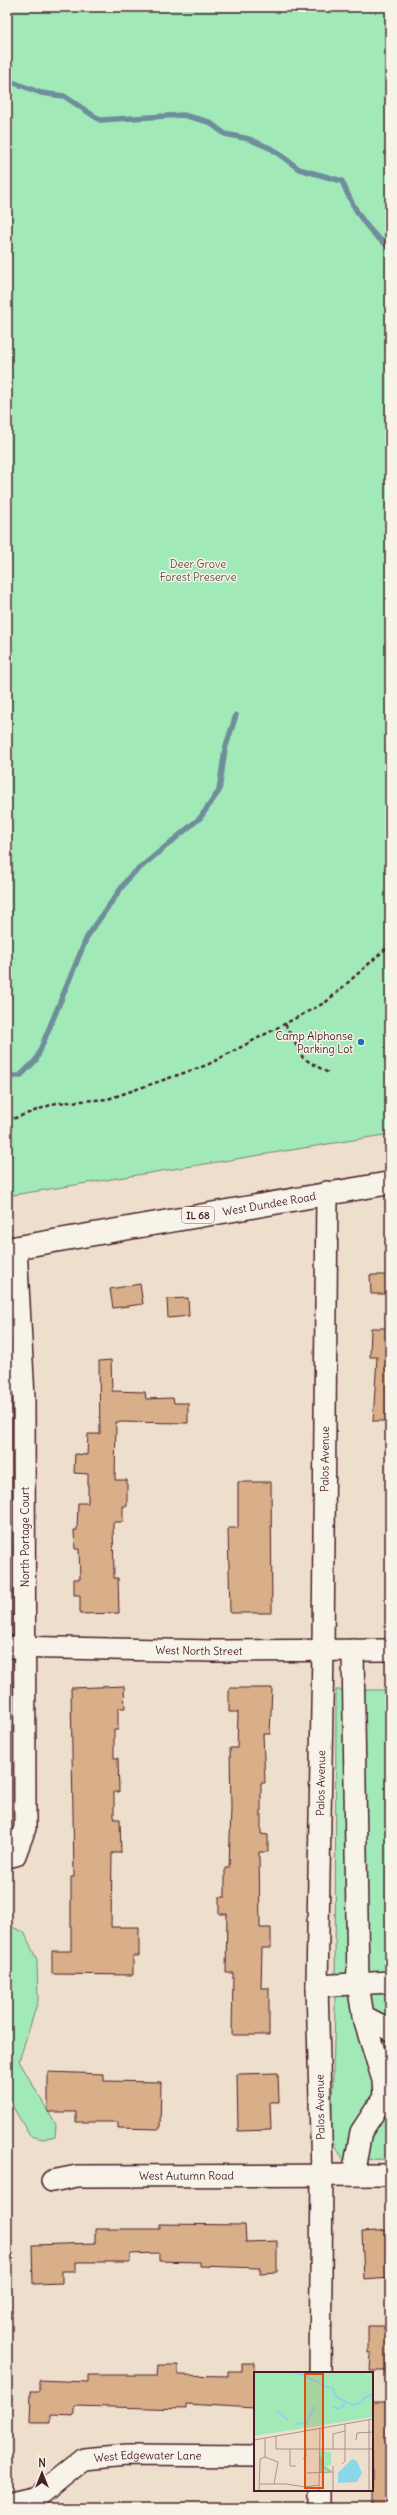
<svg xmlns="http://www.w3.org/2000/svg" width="397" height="2515" font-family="Delius,sans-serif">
	<rect width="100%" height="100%" fill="#eedfcc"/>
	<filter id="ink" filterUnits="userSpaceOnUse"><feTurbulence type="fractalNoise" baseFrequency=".025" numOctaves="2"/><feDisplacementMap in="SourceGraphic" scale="8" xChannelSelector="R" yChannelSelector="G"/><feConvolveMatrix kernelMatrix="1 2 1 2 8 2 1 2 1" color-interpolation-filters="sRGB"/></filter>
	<g filter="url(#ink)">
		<g fill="#a1eab8" stroke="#768472">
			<polygon points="7,7 390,7 390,1134 7,1196"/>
			<polygon points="336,1690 390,1690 390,2159 344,2160 331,2140 335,2008"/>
			<polygon points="7,1925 24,1932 37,1960 38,2001 19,2061 56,2125 55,2136 43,2139 30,2136 7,2097"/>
		</g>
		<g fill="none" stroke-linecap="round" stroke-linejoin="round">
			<g stroke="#708d9c" stroke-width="5.5">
				<path d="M7,80L41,93L64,96L100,120L183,115L209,122L225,134L249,139L272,149L299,169L342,181C352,206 367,233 390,247"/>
				<polyline points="7,1076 20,1076 36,1060 87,937 129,877 200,818 219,791 225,749 236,715"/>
			</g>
		</g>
		<g fill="#d8af89" stroke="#4a1f2b">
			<polygon points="370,1275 390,1275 390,1294 371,1294"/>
			<polygon points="140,1284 143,1304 113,1308 110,1289"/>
			<polygon points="188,1298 189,1316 168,1318 167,1299"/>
			<polygon points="371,1328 390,1328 390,1421 373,1421 377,1357 370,1357"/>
			<polygon points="111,1360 112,1391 145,1392 146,1399 173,1398 174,1403 188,1403 188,1423 116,1422 115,1480 127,1480 127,1506 123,1506 123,1522 113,1522 114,1578 118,1578 119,1613 80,1614 80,1595 74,1595 74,1579 80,1579 79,1549 75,1549 74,1530 77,1530 78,1503 88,1503 88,1474 74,1473 75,1454 87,1455 88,1434 100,1434 99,1361"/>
			<polygon points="238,1482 271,1482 272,1613 230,1613 228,1528 238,1528"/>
			<polygon points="124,1686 125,1708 118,1708 118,1730 114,1730 114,1758 118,1758 119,1792 114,1792 114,1819 120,1819 121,1853 112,1853 111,1927 139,1927 139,1956 133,1956 133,1975 52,1974 52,1951 71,1951 71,1877 74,1877 71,1688"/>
			<polygon points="229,1688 272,1688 270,1734 263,1734 265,1783 261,1783 261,1834 268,1835 268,1852 259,1852 260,1928 271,1928 271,1948 262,1948 261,1988 269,1988 269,2035 232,2035 233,1973 226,1973 227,1914 219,1914 219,1897 225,1897 225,1868 229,1868 231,1808 230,1748 237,1748 238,1712 229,1712"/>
			<polygon points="48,2072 104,2074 104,2081 161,2082 160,2129 118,2128 118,2122 76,2122 76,2112 48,2112"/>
			<polygon points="278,2073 279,2102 270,2102 271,2130 238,2131 237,2074"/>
			<polygon points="160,2224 245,2225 246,2242 277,2241 277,2272 260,2273 260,2268 200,2266 200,2262 159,2261 159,2253 130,2254 130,2262 76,2262 76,2271 62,2271 62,2283 33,2284 32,2245 95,2243 95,2229 160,2229"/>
			<polygon points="390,2230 390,2278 364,2280 362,2232"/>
			<polygon points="368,2326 384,2326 384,2331 390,2331 390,2371 370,2371 371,2353 368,2353"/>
			<polygon points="242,2363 255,2363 255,2408 186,2404 186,2409 74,2406 74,2415 51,2414 51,2423 30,2423 31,2391 39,2391 39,2380 88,2382 88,2375 158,2375 159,2365 178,2365 178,2375 228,2376 228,2371 242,2371"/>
			<rect x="372" y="2402" width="18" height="106"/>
		</g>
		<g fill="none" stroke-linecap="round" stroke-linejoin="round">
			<defs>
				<g id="minor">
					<path id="s1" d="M7,1647L215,1651L390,1650"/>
					<polyline points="7,1857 15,1855 25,1828 24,1398 16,1247"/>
					<polyline points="317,1986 390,1982"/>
					<polyline points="363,2016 390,2030"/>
					<polyline points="353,2175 361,2132 384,2097 383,2080 363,2016 358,1984 353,1650"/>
					<path id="s2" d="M52,2181L77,2176L390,2175"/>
					<path id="s3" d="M320,2373L322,2175L317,1986L323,1651L327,1192"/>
					<path id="s4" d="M7,2504L37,2497L84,2459L127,2455L255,2456"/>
					<polyline points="319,2508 319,2490"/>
				</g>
				<g id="major">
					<path id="s5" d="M7,1249L390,1183"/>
				</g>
			</defs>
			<use href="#minor" stroke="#4a1f2b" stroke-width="24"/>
			<use href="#major" stroke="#4a1f2b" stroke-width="25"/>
			<g stroke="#4a1f2b" stroke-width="2.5" stroke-dasharray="4 3" stroke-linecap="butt">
				<polyline points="390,276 388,279 390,285"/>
				<polyline points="285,1024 303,1058 330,1074"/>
				<polyline points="7,1121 56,1103 108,1099 207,1065 326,1002 390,945"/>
			</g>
			<use href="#minor" stroke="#f7f3e8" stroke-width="21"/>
			<use href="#major" stroke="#f7f3e8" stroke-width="22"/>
		</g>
	</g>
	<circle fill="#1f6fb2" stroke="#f7f3e8" stroke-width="1.5" cx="361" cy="1042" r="4"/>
	<g text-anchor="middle" stroke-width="3" stroke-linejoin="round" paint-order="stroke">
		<rect fill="#f7f3e8" stroke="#7e5f64" stroke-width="1" x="182" y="1207" width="32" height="16" rx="3"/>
		<g font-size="10" font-weight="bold" fill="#4a1f2b">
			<text x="198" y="1219">IL 68</text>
		</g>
		<g font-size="11" fill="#60524e" stroke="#f7f3e8">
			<text x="198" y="568">Deer Grove<tspan x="198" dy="13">Forest Preserve</tspan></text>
		</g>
		<g font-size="11" fill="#4a1f2b" stroke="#f7f3e8" text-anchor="end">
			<text x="353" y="1040">Camp Alphonse<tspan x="353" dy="13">Parking Lot</tspan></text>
		</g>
		<g font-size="11" fill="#4a1f2b" stroke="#f7f3e8">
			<text dy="4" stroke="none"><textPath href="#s5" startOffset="266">West Dundee Road</textPath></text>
			<text dy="4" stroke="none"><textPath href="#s3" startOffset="914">Palos Avenue</textPath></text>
			<text transform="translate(25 1537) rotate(-90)" y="4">North Portage Court</text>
			<text dy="4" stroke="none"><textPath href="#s1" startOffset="192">West North Street</textPath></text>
			<text dy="4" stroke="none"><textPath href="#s3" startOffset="590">Palos Avenue</textPath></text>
			<text transform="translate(320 2107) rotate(-91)" y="4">Palos Avenue</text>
			<text dy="4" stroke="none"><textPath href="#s2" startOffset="135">West Autumn Road</textPath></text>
			<text dy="4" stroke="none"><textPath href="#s4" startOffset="155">West Edgewater Lane</textPath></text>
		</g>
	</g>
	<g transform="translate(254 2372)">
		<rect width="119" height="119" fill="#eedfcc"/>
		<path d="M0,0H119V45L0,64ZM66,79L77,80V93L73,94L78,99L66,100Z" fill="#a1eab8"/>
		<path d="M98,87L103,89L108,101L103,110L84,111V101Z" fill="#89d7e8"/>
		<path fill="none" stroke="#89d7e8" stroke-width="2" d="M36,0L47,2L69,13M69,14L79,16L81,24L98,33L107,31L110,26L119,22M79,35L85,37L93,30M23,39L34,48M41,52L52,51L61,34"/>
		<path fill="none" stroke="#ac928c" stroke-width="1" d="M22,64V77H119M0,68L119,47M102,68L103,61L119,60M36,77V94H42M79,77V62L91,59M11,85L24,90L20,112M49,87L52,85L51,59M88,92L91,89V52M67,93L77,100M79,94V119M67,100V85M53,101L79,100M6,112H32L51,115L65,113M5,119L6,90V87L11,85V66M65,119L66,56M115,119V48"/>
		<path fill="#d8530f" fill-opacity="0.15" stroke="#d8530f" stroke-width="2" d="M51,2H69V116H51Z"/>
		<rect width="119" height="119" fill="none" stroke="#4a1f2b" stroke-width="2"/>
	</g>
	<rect width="397" height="2515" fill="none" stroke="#f7f3e8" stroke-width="24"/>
	<rect x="12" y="12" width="373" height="2491" fill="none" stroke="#4a1f2b" stroke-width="1.5" filter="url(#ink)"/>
	<g transform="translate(42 2473)" stroke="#f7f3e8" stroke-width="3" paint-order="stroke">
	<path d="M0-3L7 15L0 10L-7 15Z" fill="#4a1f2b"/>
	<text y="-6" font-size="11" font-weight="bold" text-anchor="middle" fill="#4a1f2b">N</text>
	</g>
</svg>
